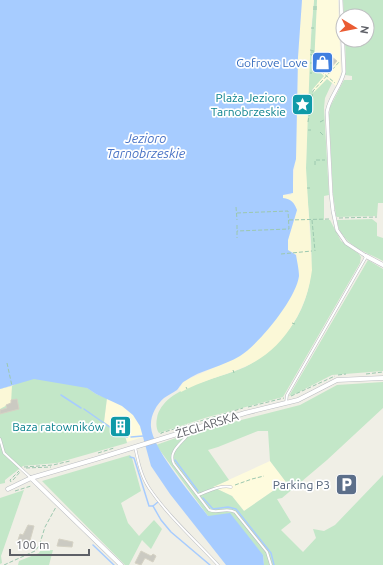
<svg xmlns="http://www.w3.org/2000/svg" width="383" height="565" font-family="Ubuntu,sans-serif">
	<rect width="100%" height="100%" fill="#f0efe6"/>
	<g fill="#fefbdd">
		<polygon points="317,0 338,0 341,73 336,86 327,79 314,94 313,80"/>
		<polygon points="107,398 122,406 133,415 140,426 143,437 127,442 125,435 104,422"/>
		<polygon points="270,461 286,482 244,511 232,496 213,487"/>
	</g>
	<g fill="#c3e7c8" fill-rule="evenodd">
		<path d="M314,0H317L314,66L324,76L312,90L313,93L327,79L332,83L325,98L324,108L329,195L324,196V220H330L341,241L359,254L361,257L360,263L283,397L208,417L159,433C156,429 156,423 157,418C164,385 222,379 247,366C265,356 280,342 292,325C326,278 305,219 306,166C307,111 309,55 314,0Z"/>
		<polygon points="343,0 383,0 383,203 378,203 377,216 337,217 336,216 333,194 329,115 330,107 344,80 352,80 352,76 345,75 346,67 345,40 367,40 367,16 344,16"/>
		<path d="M372,219L377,223V236L383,238V261C370,254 351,248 343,235C339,231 338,226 337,220Z"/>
		<polygon points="368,260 383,269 383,371 332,375 297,393 289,396"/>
		<polygon points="52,364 96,394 107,398 104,422 125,436 127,443 57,463 23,466 5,480 5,483 0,484 0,389 12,386"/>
		<path d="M383,382V408L327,460L282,498L277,499L291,522L281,530L303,552L316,538L313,529L324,531L335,525L383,475V565H264L263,555L208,516L156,445L190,433L300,405L337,385ZM258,431H268L270,461L286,482L244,511L232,496L213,487L229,480L208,450L218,447Z"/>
		<polygon points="130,455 132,458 141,491 121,503 128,523 139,536 154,520 162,529 151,549 142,540 129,565 125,565 42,481"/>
		<polygon points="24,490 1,556 2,563 0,564 0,498"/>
		<polygon points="53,550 49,565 18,565 19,561 39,553 40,551"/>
	</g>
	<g fill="#fbf8d7">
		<path d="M302,0H314L311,29L306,168L312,270C307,310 283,351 244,367C223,376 201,381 181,392L179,389L184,381L234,359L252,346L287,303L293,293L299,276L296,254L288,250V240L297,210C294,202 291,198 282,199L283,195H291C294,183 293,171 296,159L298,57Z"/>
		<polygon points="12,386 11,403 0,409 0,389"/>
	</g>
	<path fill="#a7ccff" d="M0,0H302L298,57L296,159L293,170V193L283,195V198C291,199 294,202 297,210L288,240V250L296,255C297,261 299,270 299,276C296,299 259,344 240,356C224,366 200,370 185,381C181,383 180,387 177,390C173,393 168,395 164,398C156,405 150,416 151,427C153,450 193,496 208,516L230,513L263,555L264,565H226L170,494L151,466L140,426L133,415L122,406L96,394L87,388L34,379L0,389Z"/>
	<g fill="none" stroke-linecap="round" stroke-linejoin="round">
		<g stroke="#a7ccff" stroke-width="1.5">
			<polyline points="61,395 81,408"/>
			<polyline points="84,409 121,435 127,437"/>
			<polyline points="131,437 143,436"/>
			<polyline points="130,457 134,458 135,461 149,506 153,506 158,502"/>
			<polyline points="175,460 198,491"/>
			<polyline points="203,498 213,509 228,507 236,509 271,553 274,565"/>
			<polyline points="153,506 161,520 171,532 210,565"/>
			<polyline points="93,545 114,565"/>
		</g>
	</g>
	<g fill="#cbcac2" stroke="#d5d2c4">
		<polygon points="325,57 329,61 332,57 337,61 329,70 325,67 322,70 317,66"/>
		<polygon points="17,399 19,409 0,414 0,410 7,408 6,405 11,403 11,400"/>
		<polygon points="28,525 34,526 29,544 18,540 20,534 23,535"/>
		<polygon points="59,539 73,542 72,547 57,546"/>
		<polygon points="141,551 151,556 153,554 156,556 153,562 145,558 141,565 135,563"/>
	</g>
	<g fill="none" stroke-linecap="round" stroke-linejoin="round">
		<defs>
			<g id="service">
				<polyline points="286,403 287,395 366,257"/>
				<path d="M186,431V437C179,445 168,453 174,464L209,510C218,514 226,507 235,512L267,552L271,565"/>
				<polyline points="0,439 4,453 31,478"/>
				<path d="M135,447C138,461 141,476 149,488C168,516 195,540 218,565"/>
				<path d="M198,495C209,491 219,485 231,487"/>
			</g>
			<path id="pedestrian" d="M341,0L344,72C341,86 329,98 327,112L331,194L333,211L337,230L346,243L366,256"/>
			<g id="minor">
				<polyline points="366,256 383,265"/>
				<polyline points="31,478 121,565"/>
				<polyline points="8,489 31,478 96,459 245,413 298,400 337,380 383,378"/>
			</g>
		</defs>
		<use href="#service" stroke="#bbbdc2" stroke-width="3"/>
		<use href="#pedestrian" stroke="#bbbdc2" stroke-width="4"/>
		<use href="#minor" stroke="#bbbdc2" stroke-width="5"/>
		<g stroke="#9cc8af" stroke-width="1" stroke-dasharray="4 2" stroke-linecap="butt">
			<polyline points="313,7 317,7"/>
			<polyline points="313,9 317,9"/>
			<polyline points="311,28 314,28"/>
			<polyline points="310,50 314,51"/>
			<polyline points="314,55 311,55 311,52 314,52"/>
			<polyline points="310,63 314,63"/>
			<polyline points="316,67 335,83"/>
			<polyline points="310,73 312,73"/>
			<polyline points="308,122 313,91 340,61"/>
			<polyline points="320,122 324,120"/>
			<polyline points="308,130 311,130"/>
			<polyline points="320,132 324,136"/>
			<polyline points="315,165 315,160 325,160"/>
			<polyline points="307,188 310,188"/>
			<polyline points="236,207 237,220"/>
			<polyline points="237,213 288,211 289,229 237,231"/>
			<polyline points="339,218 377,217"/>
			<polyline points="289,220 330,219"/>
			<polyline points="312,220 315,251"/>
			<polyline points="237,225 237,238"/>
			<polyline points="281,254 312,251"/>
			<polyline points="292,323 295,324"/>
			<polyline points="7,363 12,386"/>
			<polyline points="233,370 234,373"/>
			<polyline points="366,374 383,372"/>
			<polyline points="338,375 346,374"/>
			<polyline points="186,387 187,389"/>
			<polyline points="291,396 335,376"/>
			<polyline points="248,407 284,398"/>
			<polyline points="161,434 161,433 243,408"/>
			<polyline points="98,453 114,448"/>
			<polyline points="24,467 53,465 70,461"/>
			<polyline points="26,468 51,467"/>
			<polyline points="13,480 20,472"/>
			<polyline points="11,482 10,480 19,471"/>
			<polyline points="235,485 252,479 264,476"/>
			<polyline points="15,491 31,486"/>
			<polyline points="4,565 35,551 39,546 45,527 56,507"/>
		</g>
		<use href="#service" stroke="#fff" stroke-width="2"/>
		<use href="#pedestrian" stroke="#fff" stroke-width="3"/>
		<use href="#minor" stroke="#fff" stroke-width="4"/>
	</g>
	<defs>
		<symbol id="shop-square" viewBox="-11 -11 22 22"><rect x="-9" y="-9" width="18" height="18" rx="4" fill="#3f7fe0" stroke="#fff"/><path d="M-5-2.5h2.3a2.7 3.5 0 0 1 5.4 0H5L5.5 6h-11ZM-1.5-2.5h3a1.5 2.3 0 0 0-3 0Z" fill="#fff"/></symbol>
		<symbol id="sight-square" viewBox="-11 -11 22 22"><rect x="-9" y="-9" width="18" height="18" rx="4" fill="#0f9aa8" stroke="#fff"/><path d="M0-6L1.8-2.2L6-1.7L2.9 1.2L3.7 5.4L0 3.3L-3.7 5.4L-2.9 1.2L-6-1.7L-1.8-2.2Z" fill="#fff"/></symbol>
		<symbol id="building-square" viewBox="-11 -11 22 22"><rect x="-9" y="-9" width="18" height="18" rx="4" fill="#0f9aa8" stroke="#fff"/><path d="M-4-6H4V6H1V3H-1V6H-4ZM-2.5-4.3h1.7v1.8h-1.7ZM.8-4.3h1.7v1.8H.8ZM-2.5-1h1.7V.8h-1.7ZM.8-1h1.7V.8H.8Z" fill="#fff"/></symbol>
		<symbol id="parking-square" viewBox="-11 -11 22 22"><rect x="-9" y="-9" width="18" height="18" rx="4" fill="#5c6f8a" stroke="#fff"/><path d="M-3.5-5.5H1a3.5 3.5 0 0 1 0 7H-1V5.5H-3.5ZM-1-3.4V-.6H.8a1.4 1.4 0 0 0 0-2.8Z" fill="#fff"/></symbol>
	</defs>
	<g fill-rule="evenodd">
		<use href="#shop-square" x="310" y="50" width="25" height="25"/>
		<use href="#sight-square" x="290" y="92" width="25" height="25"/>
		<use href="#building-square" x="108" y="414" width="25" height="25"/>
		<use href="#parking-square" x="334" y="472" width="25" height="25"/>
	</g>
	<g text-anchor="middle" stroke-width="3.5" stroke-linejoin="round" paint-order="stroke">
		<g font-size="12" fill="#366cbe" stroke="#fff" text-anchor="end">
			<text x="308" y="67">Gofrove Love</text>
		</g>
		<g font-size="12" fill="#0d838f" stroke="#fff" text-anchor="end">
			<text x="286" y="102">Plaża Jezioro<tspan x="286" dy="14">Tarnobrzeskie</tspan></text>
			<text x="104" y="431">Baza ratowników</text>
		</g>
		<g font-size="12" fill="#5e6067" stroke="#fff">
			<text transform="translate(207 425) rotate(-17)" y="4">ŻEGLARSKA</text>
		</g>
		<g font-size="12" fill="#4e5e75" stroke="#fff" text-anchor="end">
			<text x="330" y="489">Parking P3</text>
		</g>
		<g font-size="13" font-style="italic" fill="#4872c5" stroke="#fff">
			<text x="146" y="143">Jezioro<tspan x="146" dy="15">Tarnobrzeskie</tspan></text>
		</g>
	</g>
	<g transform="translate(355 28) rotate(100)"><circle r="19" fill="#ffffff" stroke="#bfbfc2"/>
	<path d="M0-3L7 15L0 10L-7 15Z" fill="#ea5b32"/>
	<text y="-6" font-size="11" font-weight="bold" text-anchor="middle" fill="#5e6067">N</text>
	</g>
	<path d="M10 549v6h79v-6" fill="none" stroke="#5e6067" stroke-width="2"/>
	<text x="16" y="549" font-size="12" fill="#5e6067" stroke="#ffffff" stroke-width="3" paint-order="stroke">100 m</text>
</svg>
